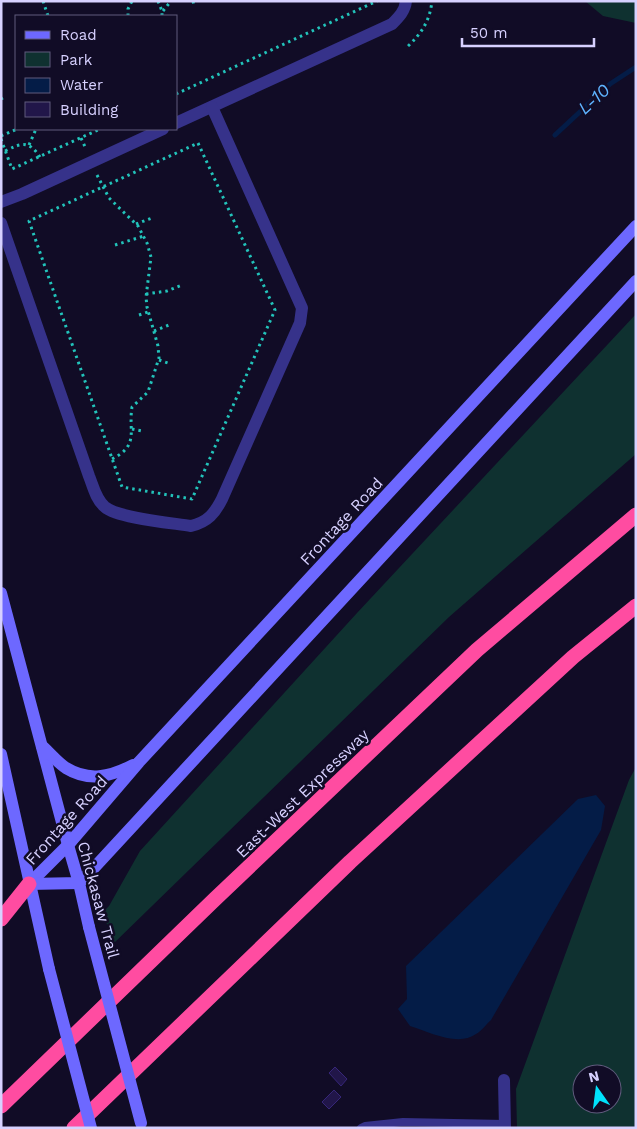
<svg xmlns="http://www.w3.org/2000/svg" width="637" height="1129" font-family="'Work Sans',sans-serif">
	<rect width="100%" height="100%" fill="#110c26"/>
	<g fill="#0f3130" fill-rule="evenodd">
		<polygon points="585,1 636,1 636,23 603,16"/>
		<polygon points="636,314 636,454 449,617 113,944 103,912 109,906 140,851 357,613"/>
		<path d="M636,767V1128H517L516,1089L629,780ZM582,1074H612V1104H582Z"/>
	</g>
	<path fill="#041c47" d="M596,795L605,806L601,830L491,1020C486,1024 482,1031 476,1034C458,1047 429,1032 410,1026L398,1009L407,999L406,966L578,799Z"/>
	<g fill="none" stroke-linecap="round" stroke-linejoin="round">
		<polyline stroke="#041c47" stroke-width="5" points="555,135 610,84 636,67"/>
	</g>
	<g fill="#211649" stroke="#362678">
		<polygon points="335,1067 347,1079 341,1086 329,1073"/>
		<polygon points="334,1090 341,1097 329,1109 322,1102"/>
	</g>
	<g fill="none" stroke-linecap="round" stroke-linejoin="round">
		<g stroke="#22c3ba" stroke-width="3" stroke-dasharray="2.5 4" stroke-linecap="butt">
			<polyline points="43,1 48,16"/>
			<polyline points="158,1 162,11 162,16"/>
			<polyline points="193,1 194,6"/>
			<polyline points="163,11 171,1"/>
			<polyline points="128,16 128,9 132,1"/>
			<path d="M408,46C422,33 430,20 432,1"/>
			<polyline points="176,94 377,1"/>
			<polyline points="1,99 3,98"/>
			<polyline points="1,136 17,129"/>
			<polyline points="81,138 86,149"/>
			<polyline points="1,139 12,169 100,129"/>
			<polygon points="198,143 275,310 192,499 122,487 29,221"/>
			<polyline points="29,145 36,129"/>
			<path d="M5,151C21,143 29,140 40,157"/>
			<path d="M97,175L109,198L138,226L147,243L151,257L146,297L147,307L158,346L159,358L148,392L132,407C128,431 140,445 112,459"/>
			<polyline points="136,224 152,218"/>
			<polyline points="115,245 144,236"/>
			<polyline points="146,294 167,291 182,285"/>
			<polyline points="139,315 148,312"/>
			<polyline points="154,331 169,325"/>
			<polyline points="159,360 171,364"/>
			<polyline points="132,429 142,431"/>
		</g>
		<polyline stroke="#36328a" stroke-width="8" points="361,1128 365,1126 403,1122 505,1124"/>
		<g stroke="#36328a" stroke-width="12">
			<path d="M176,123L392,24C399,17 405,11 406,1"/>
			<polyline points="1,202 22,194 163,129"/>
			<path d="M1,223L89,476C93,486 96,500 105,507C117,518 173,523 191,526C208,522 215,513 222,499L300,323L302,308L212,107"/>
			<polyline points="504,1080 505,1128"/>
		</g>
		<g stroke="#6d68ff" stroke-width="12">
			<polyline points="1,593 68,845 79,883 89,927"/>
			<path d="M42,746C50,753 57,762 66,768C89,782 110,777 133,765"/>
			<polyline points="1,754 49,969"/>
			<polyline points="29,884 68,845 139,762 636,226"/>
			<polyline points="29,884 79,883 93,869 636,281"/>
		</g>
		<g stroke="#ff4ca1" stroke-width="15">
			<polyline points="1,919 29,884"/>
			<polyline points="1,1106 215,899 477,650 636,515"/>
			<polyline points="74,1128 350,862 573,657 636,606"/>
		</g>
		<g stroke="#6d68ff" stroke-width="12">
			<polyline points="89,927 141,1123"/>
			<polyline points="49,969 91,1128"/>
		</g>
	</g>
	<g text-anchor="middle" stroke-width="5" stroke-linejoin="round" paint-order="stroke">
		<g font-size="16" fill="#d7d1ff" stroke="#110c26">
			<text transform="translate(341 521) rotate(-47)" y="6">Frontage Road</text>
			<text transform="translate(302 793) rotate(-44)" y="6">East-West Expressway</text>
			<text transform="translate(66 820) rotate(-48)" y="6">Frontage Road</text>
			<text transform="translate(99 900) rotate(75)" y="6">Chickasaw Trail</text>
		</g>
		<g font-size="18" font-style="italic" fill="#5fb4ff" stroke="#110c26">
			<text transform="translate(594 99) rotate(-42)" y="6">L-10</text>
		</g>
	</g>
	<rect width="637" height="1129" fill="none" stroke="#d7d1ff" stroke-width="5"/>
	<rect x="15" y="15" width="162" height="115" fill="#110c26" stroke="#605b7d"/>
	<rect x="25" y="31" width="25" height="8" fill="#6d68ff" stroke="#605b7d"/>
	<text x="60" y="40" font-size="15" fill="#d7d1ff">Road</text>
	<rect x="25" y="52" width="25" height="15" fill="#0f3130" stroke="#605b7d"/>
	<text x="60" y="65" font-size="15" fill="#d7d1ff">Park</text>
	<rect x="25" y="78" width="25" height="15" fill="#041c47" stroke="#605b7d"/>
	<text x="60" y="90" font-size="15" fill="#d7d1ff">Water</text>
	<rect x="25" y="102" width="25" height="15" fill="#211649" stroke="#605b7d"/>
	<text x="60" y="115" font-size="15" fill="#d7d1ff">Building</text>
	<g transform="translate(597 1089) rotate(346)"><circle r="24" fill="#110c26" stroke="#605b7d"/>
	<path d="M0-4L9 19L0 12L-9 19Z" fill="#00e2fc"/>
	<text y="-8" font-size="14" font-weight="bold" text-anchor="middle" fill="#d7d1ff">N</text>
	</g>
	<path d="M462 38v8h132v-8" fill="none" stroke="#d7d1ff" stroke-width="2.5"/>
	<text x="470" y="38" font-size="15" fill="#d7d1ff" stroke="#110c26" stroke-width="4" paint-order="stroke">50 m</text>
</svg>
